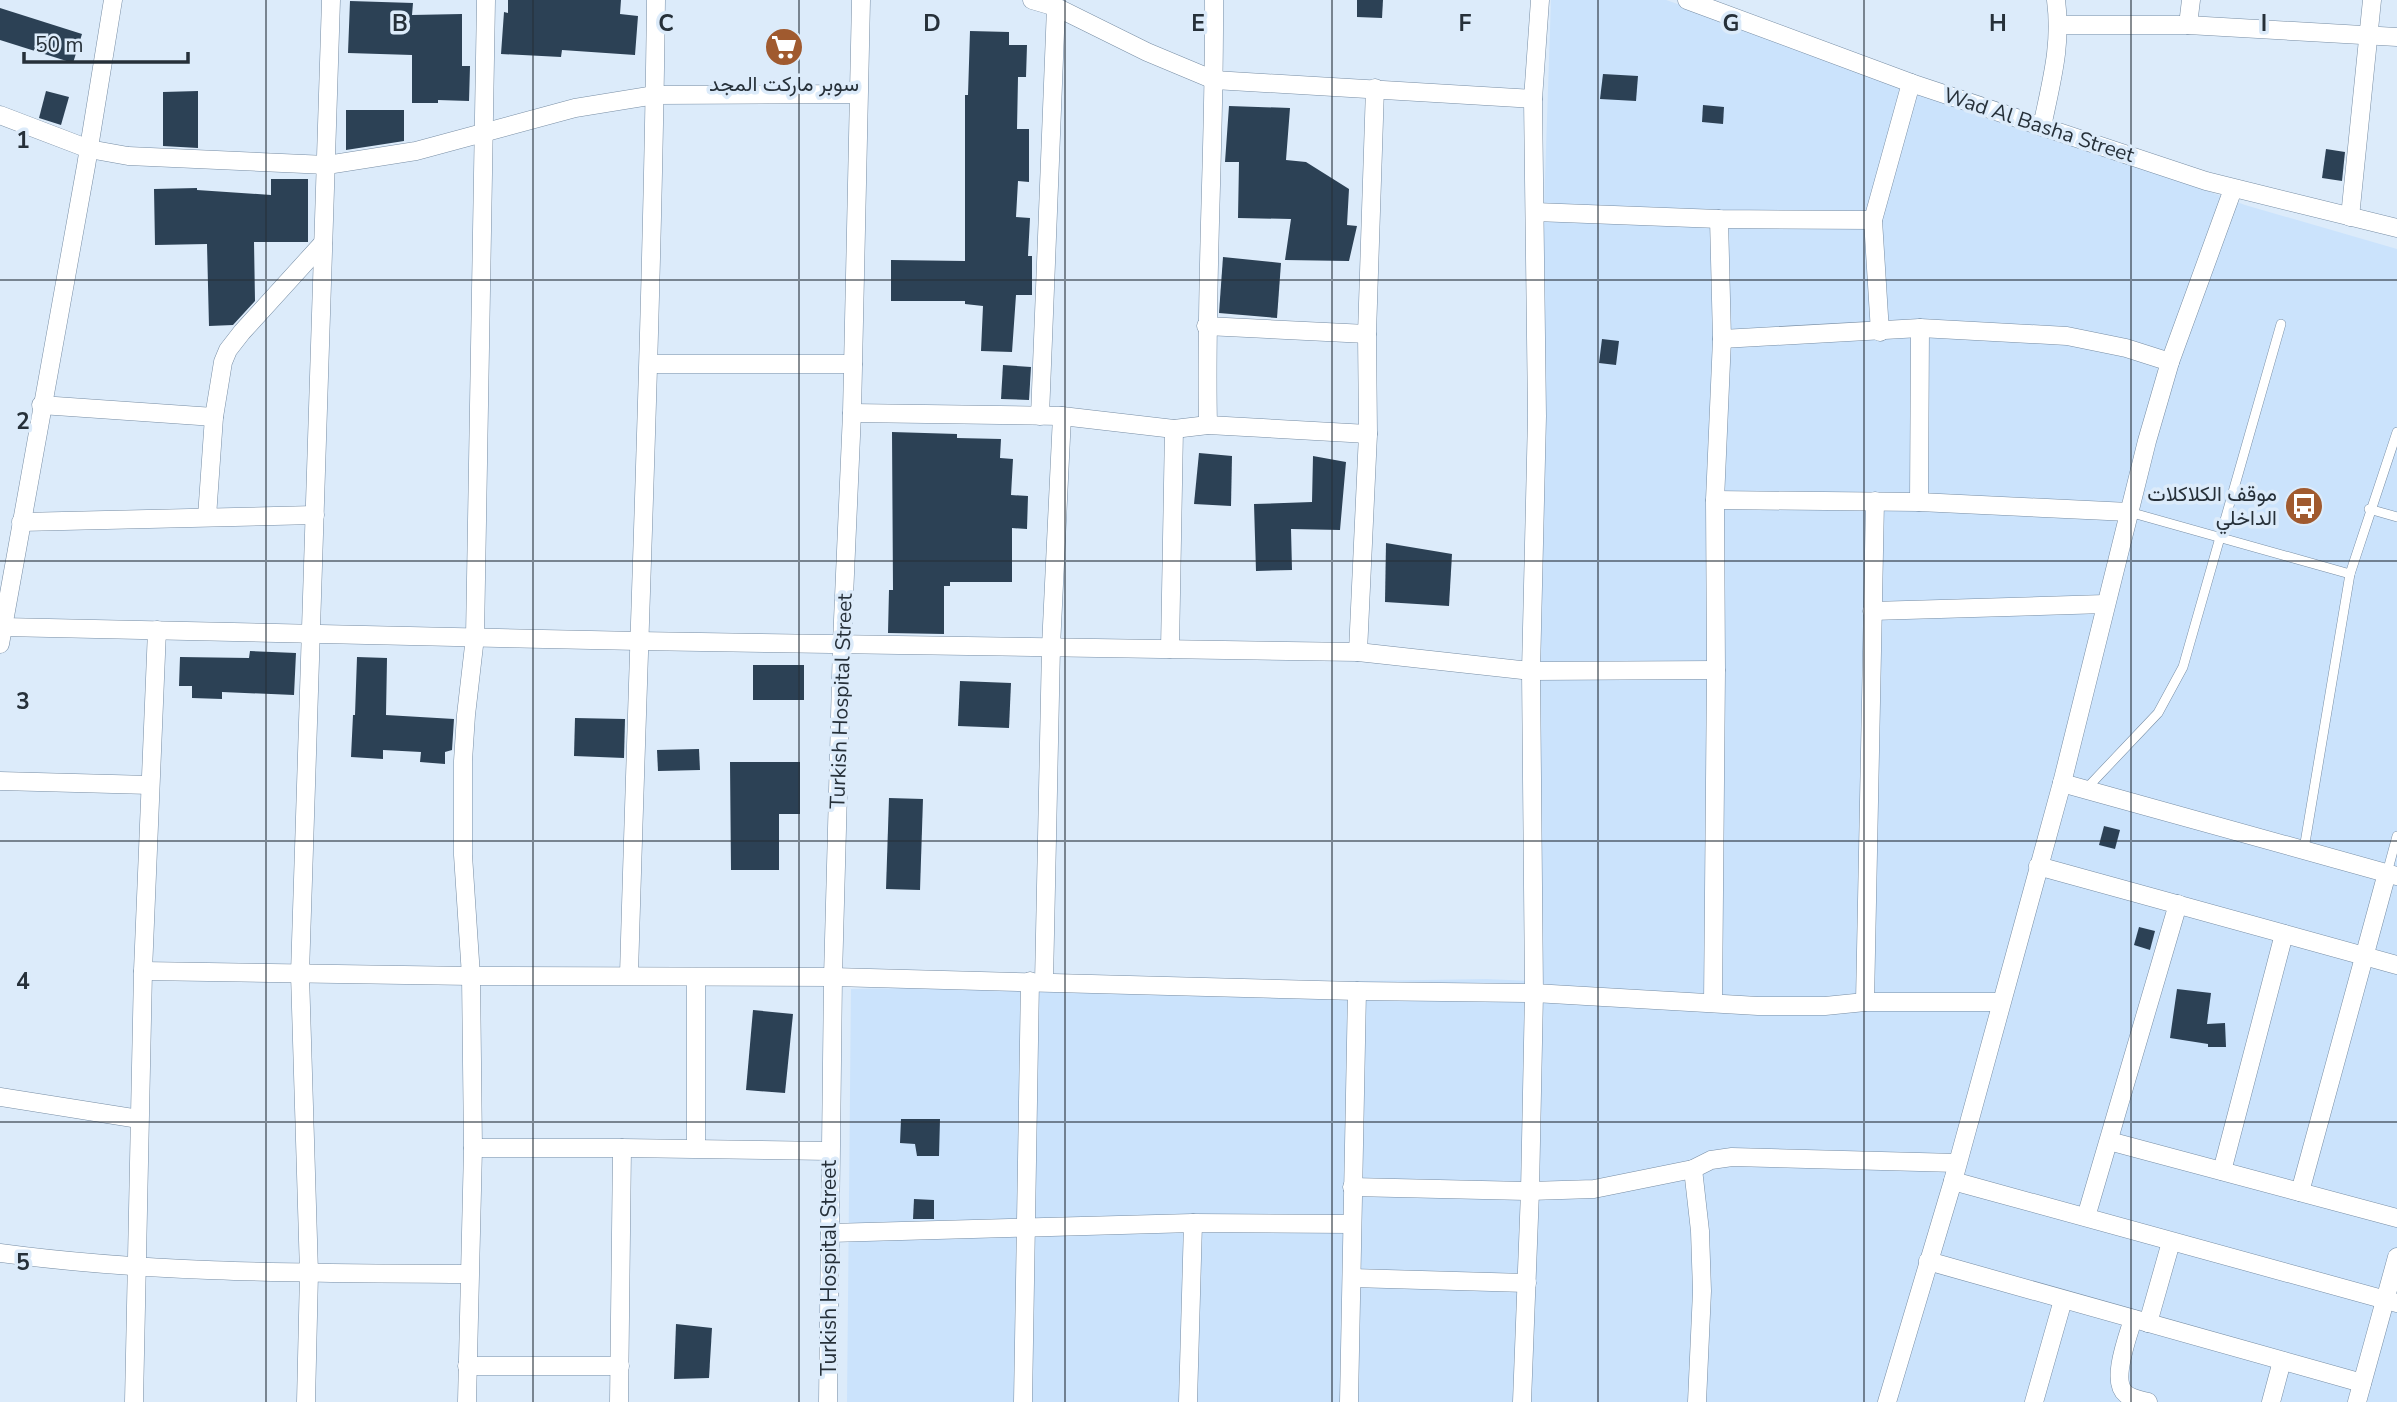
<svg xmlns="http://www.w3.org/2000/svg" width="2397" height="1402" font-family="'Nunito Sans',Vazirmatn,sans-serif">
	<rect width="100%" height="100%" fill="#dcebfa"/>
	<polygon fill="#cbe3fc" points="1551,0 1666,0 2002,114 2245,205 2397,249 2397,1402 847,1402 851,989 1486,979 1529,981 1532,565"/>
	<g fill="#2c4155">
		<polygon points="508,0 621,0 620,14 638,16 635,55 562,50 561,57 501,54 504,12 508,13"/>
		<polygon points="1357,0 1383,0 1382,18 1357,17"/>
		<polygon points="350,1 413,3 412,15 462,14 462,66 470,66 469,101 438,100 438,103 412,103 412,55 348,53"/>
		<polygon points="0,8 82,34 73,63 0,40"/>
		<polygon points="970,31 1009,32 1009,45 1027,45 1026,77 1018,77 1017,129 1029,129 1029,182 1018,181 1016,217 1030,218 1028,256 1032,256 1032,295 1016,295 1012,352 981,351 983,306 965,304 965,301 891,301 891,260 965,261 965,95 968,95"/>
		<polygon points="1603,74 1638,76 1636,101 1600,99"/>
		<polygon points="46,91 69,97 61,125 39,118"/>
		<polygon points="198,91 198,148 163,146 163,92"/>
		<polygon points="1703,105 1724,107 1723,124 1702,122"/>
		<polygon points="1229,106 1290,108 1286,160 1306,162 1349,189 1347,225 1357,226 1349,261 1285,260 1291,219 1238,218 1239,162 1225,162"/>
		<polygon points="346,110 404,110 404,141 346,150"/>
		<polygon points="2326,149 2345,152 2342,181 2322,178"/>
		<polygon points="271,179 308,179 308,242 254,242 255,301 233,325 209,326 207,244 155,245 154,189 197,188 197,190 271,195"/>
		<polygon points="1223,257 1281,263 1277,318 1219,313"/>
		<polygon points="1602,339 1619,341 1616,365 1599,363"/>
		<polygon points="1003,365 1031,367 1029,400 1001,399"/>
		<polygon points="892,432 957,434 957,438 1001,439 1000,458 1013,459 1011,495 1028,496 1027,529 1012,528 1012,582 950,582 950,586 944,586 944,634 888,633 889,590 893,590"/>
		<polygon points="1199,453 1232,456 1231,506 1194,504"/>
		<polygon points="1313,456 1346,462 1340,530 1291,529 1292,570 1256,571 1254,504 1312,502"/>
		<polygon points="1386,543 1452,554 1449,606 1385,602"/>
		<polygon points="250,651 296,653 294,695 222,692 222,699 192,698 192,686 179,686 180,657 249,658"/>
		<polygon points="357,657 387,658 386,715 454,719 452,750 445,752 445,764 420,762 421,752 383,750 383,759 351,757 353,715 355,715"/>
		<rect x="753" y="665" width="51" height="35"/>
		<polygon points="960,681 1011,683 1009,728 958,726"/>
		<polygon points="575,718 625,719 624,758 574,756"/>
		<polygon points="699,749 700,770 658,771 657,750"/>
		<polygon points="730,762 800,762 800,814 779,814 779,870 731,870"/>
		<polygon points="889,798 923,799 920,890 886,889"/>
		<polygon points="2104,826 2120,830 2115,849 2099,845"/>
		<polygon points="2139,927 2155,931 2150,950 2134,945"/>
		<polygon points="2177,989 2211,993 2207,1024 2225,1023 2226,1047 2208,1047 2208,1044 2170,1038"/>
		<polygon points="753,1010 793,1014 785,1093 746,1090"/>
		<polygon points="901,1119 940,1119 939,1156 917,1156 915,1144 900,1143"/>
		<polygon points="914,1199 934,1200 934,1219 913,1219"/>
		<polygon points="676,1324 712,1328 709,1378 674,1379"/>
	</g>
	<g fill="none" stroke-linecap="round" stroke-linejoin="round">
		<defs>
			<g id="lane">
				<polyline points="2369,509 2397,517"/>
				<polyline points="2129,512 2350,574"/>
				<polyline points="2086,789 2158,713 2183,667 2281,324"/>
				<polyline points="2304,849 2350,574 2397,432"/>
				<polyline points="2387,873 2397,836"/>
			</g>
			<g id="street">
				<polyline points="1032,0 1056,7 1147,52 1214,80 1533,99"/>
				<polyline points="1687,0 1911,83 2206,181 2397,228"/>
				<polyline points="2059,25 2188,25 2397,37"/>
				<polyline points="2188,25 2191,0"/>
				<polyline points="0,115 89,149 128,156 327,165 416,151 575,108 655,95 858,94"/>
				<path d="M2042,127C2051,82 2062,46 2056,0"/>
				<polyline points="1535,212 1719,219 1873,220"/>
				<polyline points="2350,217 2372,0"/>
				<polyline points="1206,326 1367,334"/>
				<polyline points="1880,332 1873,220 1911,83"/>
				<polyline points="1722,339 1920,328 2067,336 2126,348 2170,362"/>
				<polyline points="649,364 853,364"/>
				<polyline points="41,405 214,417"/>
				<polyline points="852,413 1062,416 1174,429 1208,425 1368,434"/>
				<polyline points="1040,416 1056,7"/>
				<path d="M1208,425C1205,283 1215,142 1214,0"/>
				<polyline points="1715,500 1919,502 2129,512"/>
				<polyline points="1919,502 1920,328"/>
				<polyline points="207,517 214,417 223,362 228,350 242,332 323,243"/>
				<polyline points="21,522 315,515"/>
				<polyline points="1872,611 2105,604"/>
				<polyline points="3,627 638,641 1358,652 1531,671 1716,670"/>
				<polyline points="0,644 86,166 113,0"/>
				<polyline points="1170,649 1174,429"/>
				<polyline points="1358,652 1368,434 1367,334 1375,88"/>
				<polyline points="0,781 150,785"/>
				<polyline points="2062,783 2397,876"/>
				<polyline points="2038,866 2397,965"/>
				<polyline points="143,971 471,976 833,977 1357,991 1534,993 1758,1006 1825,1006 1865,1002 2000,1002"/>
				<path d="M629,975C638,650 652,325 656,0"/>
				<polyline points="1044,982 1051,647 1062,416"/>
				<polyline points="1865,1002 1875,501"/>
				<polyline points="1713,1003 1716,670 1715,500 1722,339 1719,219"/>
				<polyline points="0,1097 139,1119"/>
				<polyline points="2109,1141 2397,1218"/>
				<polyline points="473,1148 622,1148 619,1402"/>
				<polyline points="622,1148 830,1151"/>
				<polyline points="696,1148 696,977"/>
				<polyline points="1693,1169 1700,1231 1702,1291 1697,1402"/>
				<polyline points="2222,1171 2284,934"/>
				<polyline points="1953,1181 2397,1303"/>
				<polyline points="1352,1187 1530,1191 1594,1189 1693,1169 1711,1160 1732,1157 1957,1163"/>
				<polyline points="2300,1192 2387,873"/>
				<polyline points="2086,1217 2178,904"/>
				<polyline points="830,1233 1193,1223 1351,1224"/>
				<path d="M0,1253C155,1274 312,1273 468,1274"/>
				<polyline points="1928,1261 2362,1383"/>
				<polyline points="1352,1278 1527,1283"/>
				<path d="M2133,1319C2128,1336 2110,1382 2126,1394C2132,1399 2141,1400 2148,1402"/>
				<polyline points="2148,1323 2171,1242"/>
				<polyline points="467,1366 620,1366"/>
				<polyline points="134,1402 143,971 157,630"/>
				<polyline points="306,1402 309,1273 300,974 331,0"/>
				<polyline points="467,1402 473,1148 471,976 463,855 463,761 466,715 475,637 486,0"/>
				<polyline points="828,1402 833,977 842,643 852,413 861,0"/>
				<polyline points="1023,1402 1030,981"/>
				<polyline points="1188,1402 1193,1223"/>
				<polyline points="1349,1402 1357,991"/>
				<polyline points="1522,1402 1530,1191 1534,993 1531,671 1537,416 1533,99 1540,0"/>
				<polyline points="1887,1402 1953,1181 2062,783 2147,441 2170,362 2233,189"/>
				<polyline points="2034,1402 2063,1300"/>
				<polyline points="2271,1402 2282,1361"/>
				<polyline points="2357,1402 2397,1257"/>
			</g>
		</defs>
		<use href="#lane" stroke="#778da4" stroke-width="10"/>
		<use href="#street" stroke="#778da4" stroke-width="19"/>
		<use href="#lane" stroke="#fff" stroke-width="9"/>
		<use href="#street" stroke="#fff" stroke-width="18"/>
	</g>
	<path fill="none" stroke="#263039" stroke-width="2" stroke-opacity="0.55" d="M266,0V1402M533,0V1402M799,0V1402M1065,0V1402M1332,0V1402M1598,0V1402M1864,0V1402M2131,0V1402M0,280H2397M0,561H2397M0,841H2397M0,1122H2397"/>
	<defs>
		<symbol id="supermarket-disc" viewBox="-11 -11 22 22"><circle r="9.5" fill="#a05a2f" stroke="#dcebfa"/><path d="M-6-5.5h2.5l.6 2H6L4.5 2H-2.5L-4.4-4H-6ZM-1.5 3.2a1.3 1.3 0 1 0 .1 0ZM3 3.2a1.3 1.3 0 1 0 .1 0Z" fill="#fff"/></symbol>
		<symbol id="bus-disc" viewBox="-11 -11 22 22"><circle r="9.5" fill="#a05a2f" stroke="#dcebfa"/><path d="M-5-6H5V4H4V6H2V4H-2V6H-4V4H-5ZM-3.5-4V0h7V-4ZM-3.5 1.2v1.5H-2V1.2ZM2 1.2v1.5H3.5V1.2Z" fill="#fff"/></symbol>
	</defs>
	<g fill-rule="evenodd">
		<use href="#supermarket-disc" x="762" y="25" width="44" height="44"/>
		<use href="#bus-disc" x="2282" y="484" width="44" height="44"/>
	</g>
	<g text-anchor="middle" stroke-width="7" stroke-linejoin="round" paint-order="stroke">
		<g font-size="21" fill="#263039" stroke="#dcebfa">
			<text x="784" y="91">سوبر ماركت المجد</text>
			<text x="2277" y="501" text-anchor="end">موقف الكلاكلات<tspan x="2277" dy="24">الداخلي</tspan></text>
		</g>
		<g font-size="21" fill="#263039" stroke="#dcebfa">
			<text transform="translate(2039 125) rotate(18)" y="7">Wad Al Basha Street</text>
			<text transform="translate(841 701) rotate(-88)" y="7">Turkish Hospital Street</text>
			<text transform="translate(829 1268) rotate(-90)" y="7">Turkish Hospital Street</text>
		</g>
	</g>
	<g font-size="23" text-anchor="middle" font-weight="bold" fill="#263039" stroke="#dcebfa" stroke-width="7" stroke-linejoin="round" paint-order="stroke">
		<text x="400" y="31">B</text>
		<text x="666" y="31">C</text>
		<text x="932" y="31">D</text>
		<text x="1198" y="31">E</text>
		<text x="1465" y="31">F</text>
		<text x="1731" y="31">G</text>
		<text x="1998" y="31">H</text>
		<text x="2264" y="31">I</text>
		<text x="23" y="148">1</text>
		<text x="23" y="429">2</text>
		<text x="23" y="709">3</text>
		<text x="23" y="989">4</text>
		<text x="23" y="1270">5</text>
	</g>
	<path d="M24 52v10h164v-10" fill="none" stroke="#263039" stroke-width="3.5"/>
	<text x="35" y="52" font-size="21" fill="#263039" stroke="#dcebfa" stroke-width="5" paint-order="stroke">50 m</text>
</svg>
